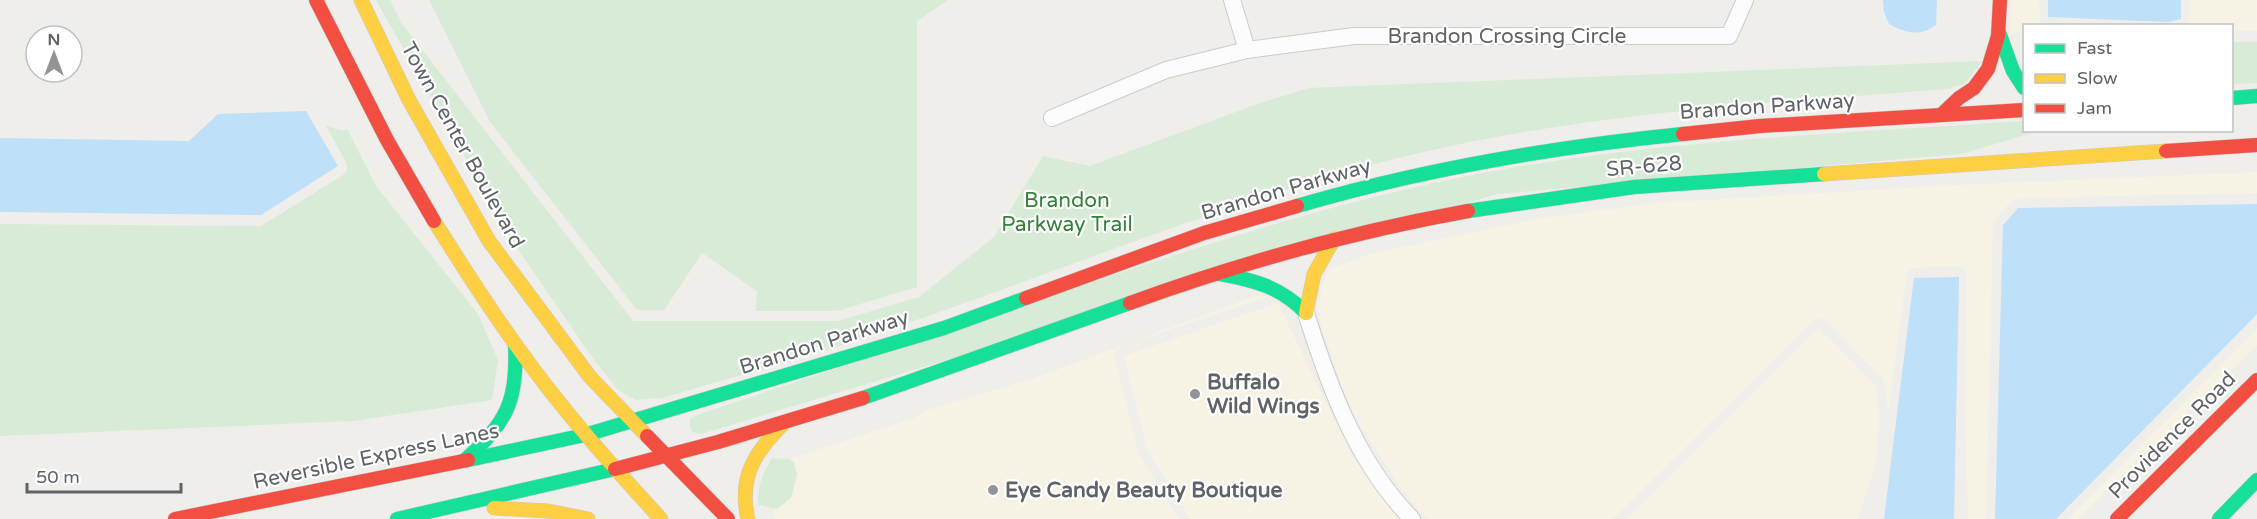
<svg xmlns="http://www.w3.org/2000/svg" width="2257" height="519" font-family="'Varela Round',sans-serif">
	<rect width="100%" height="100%" fill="#efeeea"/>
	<g fill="#f7f3e4">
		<polygon points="2011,0 2039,0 2040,21 2044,25 2024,26 2024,32 2014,33 2010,36"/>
		<polygon points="2190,0 2257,0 2257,31 2232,31 2232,26 2188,25"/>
		<polygon points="2257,172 2257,193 2018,198 2011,201 1996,218 1993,225 1986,519 1968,519 1965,404 1967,274 1964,269 1958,266 1911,268 1907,273 1888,413 1885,385 1882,378 1825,320 1816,318 1613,519 1427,519 1398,484 1357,420 1343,389 1318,316 1321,314 1317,309 1327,270 1370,254 1537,219 1657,203 1957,185"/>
		<polygon points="1261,294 1267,297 1121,346 1115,353 1115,359 1139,455 1179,519 775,519 772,465 917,417 924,411 1032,379 1107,351"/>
		<polygon points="1278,303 1352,457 1407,519 1190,519 1147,449 1124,356"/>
		<polygon points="1819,328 1876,386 1879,418 1876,463 1858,519 1626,519"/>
		<polygon points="2257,328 2257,345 2077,519 2069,519"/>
	</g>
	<g fill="#d8ebd6">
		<path d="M376,0H390L402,24L633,321H838L919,297L994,237L1043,156L1090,166L1257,104L1309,88L1983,61L1964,84L1947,89C1772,103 1596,112 1424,152C1229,197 1045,279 855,341C791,362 727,379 662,398L636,400L618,390L592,357L515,245Z"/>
		<polygon points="429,0 948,0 917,21 917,287 837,311 756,311 757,291 702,253 664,310 637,310 490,122"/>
		<polygon points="2232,42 2257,42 2257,83 2232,84"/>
		<path d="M2024,121V130L2038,131L1962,154L1497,194L701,434L692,432L690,426V419L697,415C816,375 936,335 1055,295C1187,250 1321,206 1457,178C1643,140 1836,134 2024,121Z"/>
		<polygon points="326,126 341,130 347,129 376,186 478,314 498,360 492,400 354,421 0,436 0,224 261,226 343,175 347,171 347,164"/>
		<path d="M772,458L789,459L794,462L797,475L791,498L777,509L758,505C757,487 763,474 772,458Z"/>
	</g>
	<g fill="#bfe0f9">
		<path d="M1883,0H1937L1936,25C1920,37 1905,33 1889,24L1884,12Z"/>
		<polygon points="2048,0 2181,0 2181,19 2168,22 2048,17"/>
		<polygon points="306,111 338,166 261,215 0,212 0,138 189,141 218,114"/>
		<polygon points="2257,204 2257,314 2056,519 1995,519 2003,225 2018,208"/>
		<polygon points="1959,277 1954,519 1884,519 1914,278"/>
	</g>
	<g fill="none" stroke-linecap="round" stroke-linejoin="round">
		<defs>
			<g id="street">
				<polyline points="1232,0 1247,50"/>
				<polyline points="1052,118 1166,70 1247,50 1354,36 1729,36 1745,0"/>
				<path d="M1306,313C1329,387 1357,463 1412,519"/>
			</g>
			<g id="fast">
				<polyline points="2000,35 2013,71 2024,88"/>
				<polyline points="2232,98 2257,96"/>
				<path d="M1297,206C1423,169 1553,147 1683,134"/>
				<polyline points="1468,211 1634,187 1824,174"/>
				<path d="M1220,274C1254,280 1281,287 1306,313"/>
				<polyline points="863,398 1130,303"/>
				<polyline points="585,435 944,328 1026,298"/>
				<path d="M465,460C507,422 518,401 515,344"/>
				<polyline points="468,460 585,435"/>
				<polyline points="397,519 615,469"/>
				<polyline points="2219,519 2257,480"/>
			</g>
			<g id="slow">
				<polyline points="361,0 409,100 489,241 590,377 647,436"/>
				<polyline points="1824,174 2166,151"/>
				<path d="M434,221C473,283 513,345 559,402C591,442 626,481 661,519"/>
				<polyline points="1306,313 1314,274 1334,239"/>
				<polyline points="494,508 548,511 588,519"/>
				<path d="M748,519C738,477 755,452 784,423"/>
			</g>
			<g id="jam">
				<polyline points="316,0 387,140 434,221"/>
				<polyline points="1942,114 1959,98 1974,88 1988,69 1998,36 2000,0"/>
				<polyline points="1683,134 1760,126 2024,110"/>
				<polyline points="2166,151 2257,145"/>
				<polyline points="1026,298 1204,233 1297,206"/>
				<path d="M1130,303C1240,263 1352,232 1468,211"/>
				<polyline points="647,436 728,519"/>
				<polyline points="615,469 718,442 863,398"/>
				<polyline points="175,519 468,460"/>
				<polyline points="2117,519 2257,380"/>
			</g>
		</defs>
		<use href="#street" stroke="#cbcccc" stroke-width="18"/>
		<use href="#fast" stroke="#cacacb" stroke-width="15"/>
		<use href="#slow" stroke="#cacacb" stroke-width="15"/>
		<use href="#jam" stroke="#cacacb" stroke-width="15"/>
		<use href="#street" stroke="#fdfcfc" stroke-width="16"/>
		<use href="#fast" stroke="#16e098" stroke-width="14"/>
		<use href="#slow" stroke="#ffcf43" stroke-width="14"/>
		<use href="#jam" stroke="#f24e42" stroke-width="14"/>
	</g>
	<g fill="#919496" stroke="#fff" stroke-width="2">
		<circle cx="1195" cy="394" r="6"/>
		<circle cx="993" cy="490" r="6"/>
	</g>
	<g text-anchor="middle" stroke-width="4.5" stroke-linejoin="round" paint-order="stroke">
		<g font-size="21" fill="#5f6368" stroke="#fff">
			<text x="1507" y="43">Brandon Crossing Circle</text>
			<text transform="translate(1767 106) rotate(-4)" y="7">Brandon Parkway</text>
			<text transform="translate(463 145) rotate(61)" y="7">Town Center Boulevard</text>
			<text transform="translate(1644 166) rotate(-5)" y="7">SR-628</text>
			<text transform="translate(1286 189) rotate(-16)" y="7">Brandon Parkway</text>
			<text transform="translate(824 342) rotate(-17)" y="7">Brandon Parkway</text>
			<text transform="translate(2172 435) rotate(-45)" y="7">Providence Road</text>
			<text transform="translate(376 456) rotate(-12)" y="7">Reversible Express Lanes</text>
		</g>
		<g font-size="21" fill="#348238" stroke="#fff">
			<text x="1067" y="207">Brandon<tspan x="1067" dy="24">Parkway Trail</tspan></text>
		</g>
		<g font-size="21" font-weight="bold" fill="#5f6368" stroke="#fff" text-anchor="start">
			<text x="1207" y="389">Buffalo<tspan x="1207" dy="24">Wild Wings</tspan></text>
			<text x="1005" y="497">Eye Candy Beauty Boutique</text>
		</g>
	</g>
	<rect x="2023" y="24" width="210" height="108" fill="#ffffff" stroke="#bfc1c3" stroke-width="1.5"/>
	<rect x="2035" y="44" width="30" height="9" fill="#16e098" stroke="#bfc1c3" stroke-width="1.5"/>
	<text x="2077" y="54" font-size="18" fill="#5f6368">Fast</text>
	<rect x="2035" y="74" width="30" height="9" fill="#ffcf43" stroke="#bfc1c3" stroke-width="1.5"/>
	<text x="2077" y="84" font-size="18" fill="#5f6368">Slow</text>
	<rect x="2035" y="104" width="30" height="9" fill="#f24e42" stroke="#bfc1c3" stroke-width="1.5"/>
	<text x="2077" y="114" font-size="18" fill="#5f6368">Jam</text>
	<g transform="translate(54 54)"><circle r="28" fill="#ffffff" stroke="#bfc1c3" stroke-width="1.5"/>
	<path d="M0-4.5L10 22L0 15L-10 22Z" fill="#919496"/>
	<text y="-9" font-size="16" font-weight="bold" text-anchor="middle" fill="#5f6368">N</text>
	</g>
	<path d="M27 483v9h154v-9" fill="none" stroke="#5f6368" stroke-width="3"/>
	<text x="36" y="483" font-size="18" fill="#5f6368" stroke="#ffffff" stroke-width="4.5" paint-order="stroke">50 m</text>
</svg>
